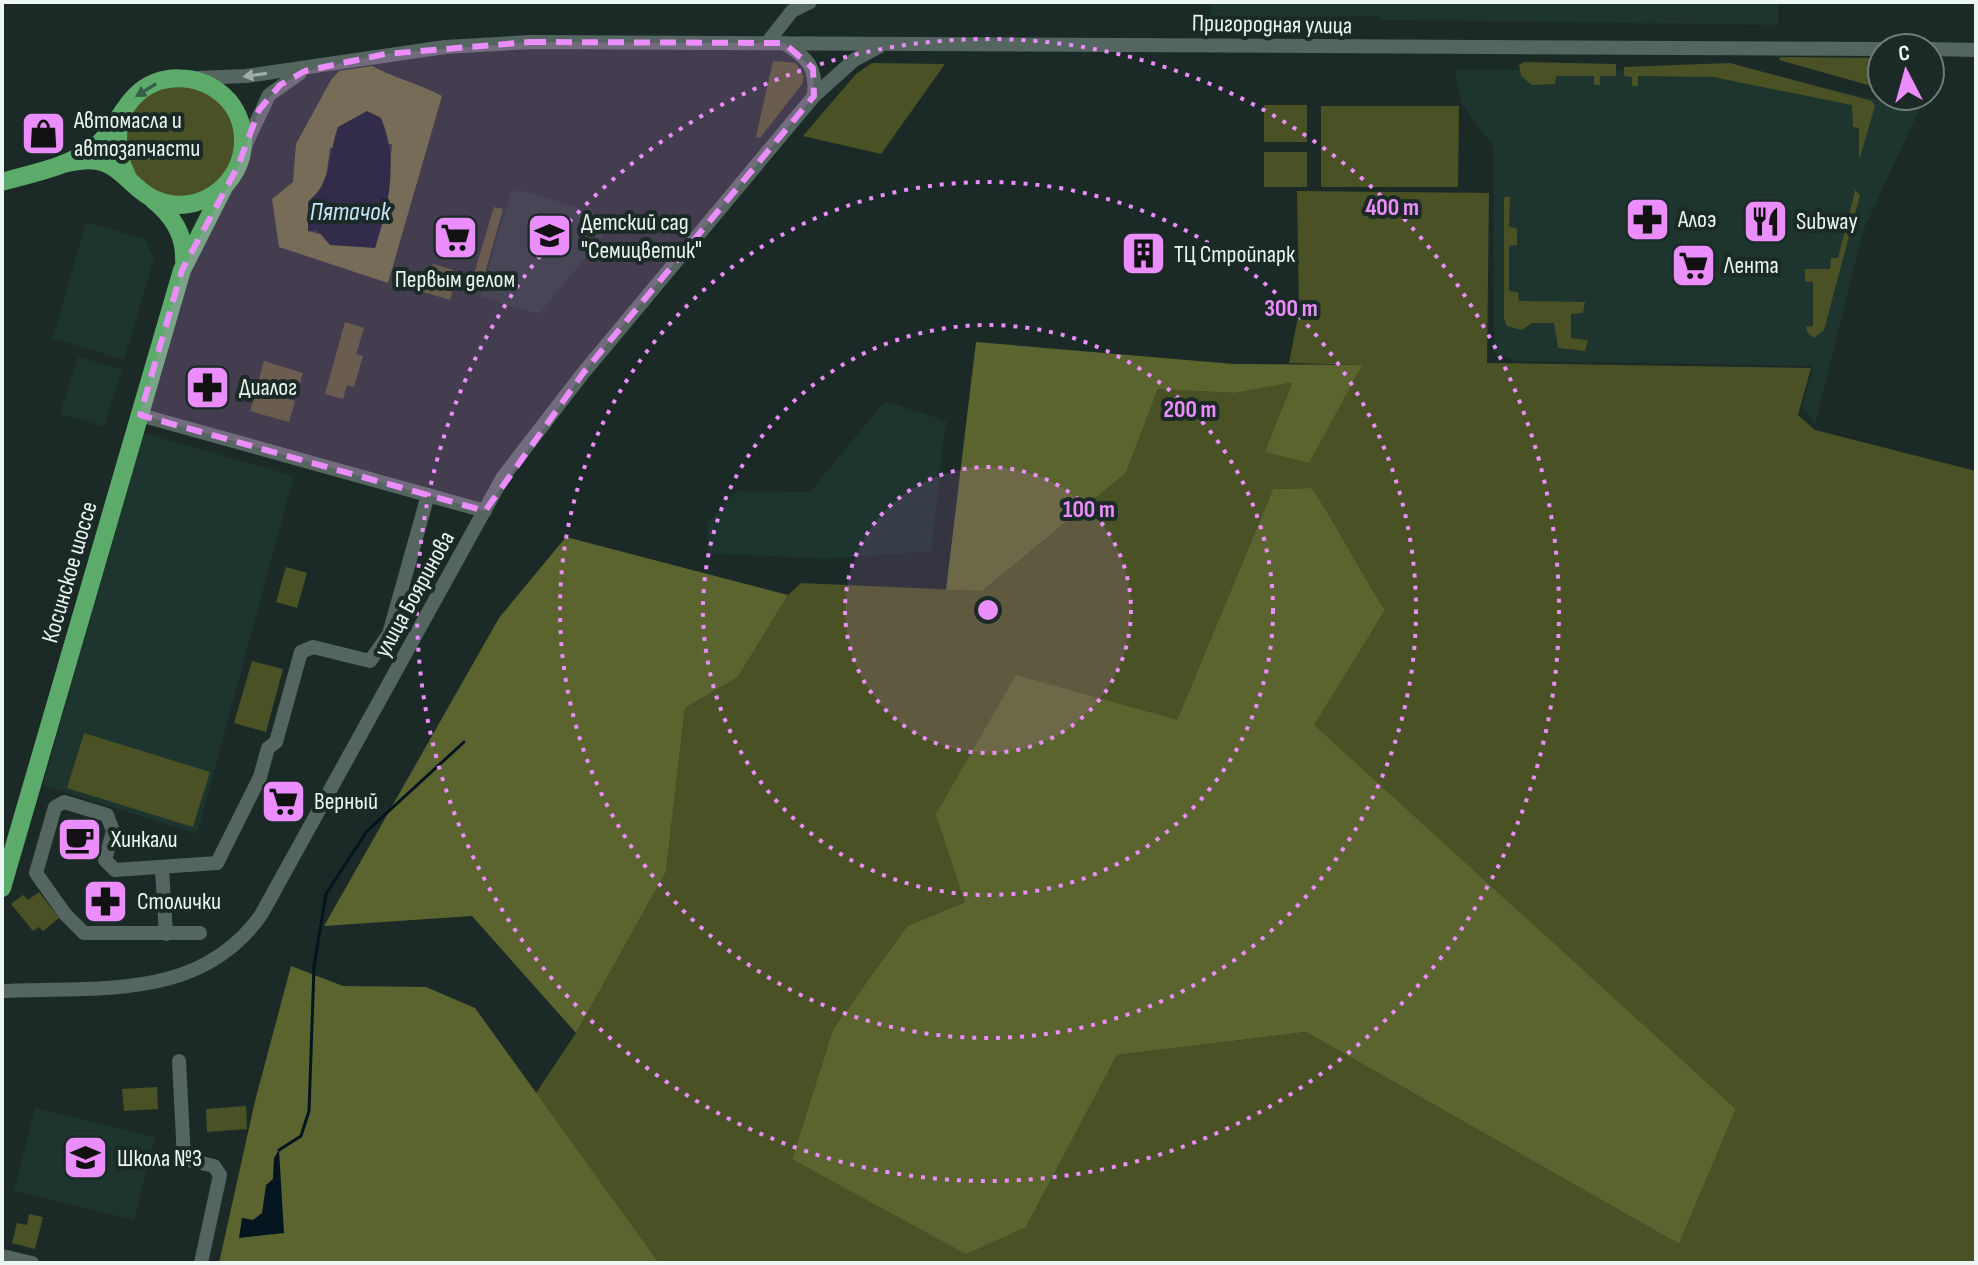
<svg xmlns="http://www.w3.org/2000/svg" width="1978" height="1265" font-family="'Sofia Sans Condensed',sans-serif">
	<rect width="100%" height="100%" fill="#1b2a26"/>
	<g fill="#1e342e">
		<polygon points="1211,2 1778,2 1778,25 1380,20 1379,16 1247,18 1211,17"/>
		<polygon points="1455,70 1741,71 1920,108 1863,231 1815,425 1802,407 1813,366 1516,361 1494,353 1493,146 1461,103"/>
		<polygon points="512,188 617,219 539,314 480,297"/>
		<polygon points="86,222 145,239 154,259 124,360 53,338"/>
		<polygon points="78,357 122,369 104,427 60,414"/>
		<polygon points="885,401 946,421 931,551 825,559 708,553 708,523 737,491 810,492"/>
		<polygon points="143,433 294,476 197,834 43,785"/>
		<polygon points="35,1108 155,1137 134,1220 14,1191"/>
	</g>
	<g fill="#4a5225" fill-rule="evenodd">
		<polygon points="1780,57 1882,58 1882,80 1868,85 1779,60"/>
		<polygon points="773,61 796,63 804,76 802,84 760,138 756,137"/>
		<polygon points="1524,62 1616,64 1616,76 1600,76 1600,85 1594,85 1594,76 1556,76 1555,84 1532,85 1521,76 1519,65"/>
		<polygon points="872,63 945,64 881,154 803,136 856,74"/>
		<polygon points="1730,63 1872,101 1875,106 1859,160 1859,128 1853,127 1852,105 1713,77 1638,76 1638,86 1632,86 1632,77 1624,76 1624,67"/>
		<circle cx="180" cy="141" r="56"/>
		<rect x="1264" y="105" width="43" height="37"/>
		<polygon points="1321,106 1459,106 1458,187 1321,187"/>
		<rect x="1264" y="152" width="43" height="35"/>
		<polygon points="1852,187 1860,195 1824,330 1814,338 1807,332 1806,327 1813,326 1813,282 1805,282 1805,269 1830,269 1831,258 1838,258 1855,191"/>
		<path d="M1297,191L1489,193L1487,363L1811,368L1798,415L1815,430L1976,471V1263H659L536,1093L576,1033L666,872L685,708L738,677L788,595L801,583L982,591L1126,473L1158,389L1235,393L1361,365L1289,363L1299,312ZM1312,488C1339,529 1359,570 1385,610L1313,725L1736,1109L1679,1244L1306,1032L1117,1055L1026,1227L792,1159L833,1029L907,926L965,902L1177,720L1273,489Z"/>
		<polygon points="1504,197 1510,197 1509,227 1517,228 1517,245 1509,246 1509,291 1518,292 1519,301 1585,302 1583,313 1571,314 1571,338 1588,340 1585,351 1558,348 1554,323 1532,323 1522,330 1507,326 1504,319"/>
		<polygon points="494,207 503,209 481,287 471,284"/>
		<polygon points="433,264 453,270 452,275 457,277 450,300 420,291 426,268 431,269"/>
		<polygon points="345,322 364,328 356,354 363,356 354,387 347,385 343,399 325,394"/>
		<polygon points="264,361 303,373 297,393 258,382"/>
		<polygon points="257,390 295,401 289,422 250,411"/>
		<polygon points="286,567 307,573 297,608 276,602"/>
		<polygon points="252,661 283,669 266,732 234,723"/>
		<polygon points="84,733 210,772 193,827 67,788"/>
		<polygon points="39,892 59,918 43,931 39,927 33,931 11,904 23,895 28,900"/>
		<polygon points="157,1087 158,1109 124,1111 122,1089"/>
		<polygon points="246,1106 247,1129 207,1132 206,1109"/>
		<polygon points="29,1214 43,1217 35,1249 12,1243 17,1223 27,1225"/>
	</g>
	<g fill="#5b642f" fill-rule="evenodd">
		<path d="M372,66C396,79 418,83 442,96L388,283L279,247L272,199L293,182L296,144L331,80L339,71ZM392,144L387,202L375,248L308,231V202L325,185L330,148Z"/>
		<polygon points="976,342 1234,364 1362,365 1309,463 1265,452 1293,382 1235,393 1158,389 1126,473 982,591 946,590"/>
		<path d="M1312,488C1339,529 1359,570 1385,610L1314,725L1736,1109L1679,1244L1306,1032L1117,1055L1026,1227L966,1254L792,1159L833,1029L907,926L965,902L936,814L1016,675L1177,720L1273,489Z"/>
		<polygon points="566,537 788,595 738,677 685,708 666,872 576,1033 472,916 324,926 499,618"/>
		<polygon points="291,966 343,986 426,987 475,1008 659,1263 219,1263 255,1101"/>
	</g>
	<g fill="#04151f">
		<path d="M367,111L381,118C399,161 389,205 375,248L330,245L317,230L308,231V202C332,183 328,155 338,127Z"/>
		<polygon points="279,1150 284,1233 239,1238 242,1218 253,1220 262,1213 266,1185 273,1179 274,1158"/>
	</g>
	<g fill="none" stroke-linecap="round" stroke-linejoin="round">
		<polyline stroke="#04151f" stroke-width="3" points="279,1150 301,1136 309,1111 314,967 326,894 367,831 464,742"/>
		<g stroke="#556560" stroke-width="14">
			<polyline points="767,43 792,11 810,2"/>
			<path d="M784,43C808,58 817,67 814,96"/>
			<polyline points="1930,49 1976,50"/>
			<polyline points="197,78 246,76 445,47 530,42 1882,49"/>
			<polyline points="245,146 269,95 300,73"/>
			<polyline points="140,415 485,511"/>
			<polyline points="162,869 166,934"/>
			<polyline points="200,933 84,933 65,914 36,873 55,807 64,802 107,815 113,831 105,860 115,870 217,863 260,777 268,748 276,742 301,652 313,647 370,661 389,634 428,495"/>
			<path d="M2,991C98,986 199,1002 261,915L503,477L584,372L814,96L854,60L880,46"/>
			<polyline points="179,1061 184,1159 214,1166 220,1175 201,1263"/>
			<polyline points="2,1256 32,1263"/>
		</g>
		<g stroke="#5dab6b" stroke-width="18">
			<polyline points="119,123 117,153 128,178"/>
			<path d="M2,182C32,173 68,167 93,148C113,134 119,112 135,96C159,72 199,73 224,96C236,107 243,123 243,140C244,185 196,219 154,199C135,191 124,170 105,163C91,158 76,161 63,164"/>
			<path d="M153,200C172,215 185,235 184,260"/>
			<polyline points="2,888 182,270 224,187"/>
		</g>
	</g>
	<defs><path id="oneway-solid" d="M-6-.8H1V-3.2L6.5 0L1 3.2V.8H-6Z" transform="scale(2)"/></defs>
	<use fill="#a0aeaa" href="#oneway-solid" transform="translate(255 75) rotate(172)"/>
	<use fill="#355e42" href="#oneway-solid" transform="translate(146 90) rotate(148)"/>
	<path fill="#eb8dfc" fill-opacity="0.2" stroke="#eb8dfc" stroke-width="6" stroke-dasharray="16 10" stroke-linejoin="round" d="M530,42L784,43L813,68L814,96L584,372L485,511L140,415L182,270L238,166L259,110L280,85L305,71L385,54Z"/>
	<circle cx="988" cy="610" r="143" fill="#eb8dfc" fill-opacity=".12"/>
	<g fill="none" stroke="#eb8dfc" stroke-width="4" stroke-dasharray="4 8">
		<circle cx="988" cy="610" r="143"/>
		<circle cx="988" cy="610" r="285"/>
		<circle cx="988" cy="610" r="428"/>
		<circle cx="988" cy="610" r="571"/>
	</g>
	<defs>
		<symbol id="shop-square" viewBox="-11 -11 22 22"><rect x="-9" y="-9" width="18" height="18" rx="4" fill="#eb8dfc" stroke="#1b2a26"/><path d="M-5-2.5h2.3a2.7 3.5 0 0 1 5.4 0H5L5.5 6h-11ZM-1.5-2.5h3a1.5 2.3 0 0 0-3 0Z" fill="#111"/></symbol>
		<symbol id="pharmacy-square" viewBox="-11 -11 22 22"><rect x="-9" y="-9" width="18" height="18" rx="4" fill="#eb8dfc" stroke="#1b2a26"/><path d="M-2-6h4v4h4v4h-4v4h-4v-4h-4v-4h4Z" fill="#111"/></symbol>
		<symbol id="restaurant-square" viewBox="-11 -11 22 22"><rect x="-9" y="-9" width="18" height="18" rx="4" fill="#eb8dfc" stroke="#1b2a26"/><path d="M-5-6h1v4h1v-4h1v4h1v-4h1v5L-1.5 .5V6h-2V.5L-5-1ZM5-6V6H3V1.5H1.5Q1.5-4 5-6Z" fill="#111"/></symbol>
		<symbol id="school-square" viewBox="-11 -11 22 22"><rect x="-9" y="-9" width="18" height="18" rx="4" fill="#eb8dfc" stroke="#1b2a26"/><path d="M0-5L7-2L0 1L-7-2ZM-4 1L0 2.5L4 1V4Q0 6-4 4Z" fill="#111"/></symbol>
		<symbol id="supermarket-square" viewBox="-11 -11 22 22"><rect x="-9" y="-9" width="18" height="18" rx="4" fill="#eb8dfc" stroke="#1b2a26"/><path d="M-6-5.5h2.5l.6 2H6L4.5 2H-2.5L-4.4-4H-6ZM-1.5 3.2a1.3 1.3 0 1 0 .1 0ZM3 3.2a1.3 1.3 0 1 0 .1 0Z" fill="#111"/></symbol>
		<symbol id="building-square" viewBox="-11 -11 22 22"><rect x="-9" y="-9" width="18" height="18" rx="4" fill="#eb8dfc" stroke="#1b2a26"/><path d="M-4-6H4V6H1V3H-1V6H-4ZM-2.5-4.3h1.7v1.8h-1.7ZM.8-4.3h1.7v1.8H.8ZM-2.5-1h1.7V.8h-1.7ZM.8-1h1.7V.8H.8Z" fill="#111"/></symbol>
		<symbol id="cafe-square" viewBox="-11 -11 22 22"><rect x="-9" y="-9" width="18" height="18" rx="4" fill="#eb8dfc" stroke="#1b2a26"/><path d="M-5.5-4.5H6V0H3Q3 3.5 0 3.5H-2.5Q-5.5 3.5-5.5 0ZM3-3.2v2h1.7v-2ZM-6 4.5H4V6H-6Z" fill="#111"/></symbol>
	</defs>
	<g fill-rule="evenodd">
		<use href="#shop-square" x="18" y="108" width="51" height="51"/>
		<use href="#pharmacy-square" x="1622" y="194" width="51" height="51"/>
		<use href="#restaurant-square" x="1740" y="196" width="51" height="51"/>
		<use href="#school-square" x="524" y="210" width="51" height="51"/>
		<use href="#supermarket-square" x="430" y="212" width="51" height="51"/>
		<use href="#building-square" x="1118" y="228" width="51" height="51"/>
		<use href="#supermarket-square" x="1668" y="240" width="51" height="51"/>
		<use href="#pharmacy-square" x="182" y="362" width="51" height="51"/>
		<use href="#supermarket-square" x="258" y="776" width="51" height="51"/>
		<use href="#cafe-square" x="54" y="814" width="51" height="51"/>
		<use href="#pharmacy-square" x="80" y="876" width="51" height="51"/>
		<use href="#school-square" x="60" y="1132" width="51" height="51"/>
	</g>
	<g text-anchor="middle" stroke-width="8" stroke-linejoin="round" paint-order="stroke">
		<g font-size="24" fill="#ecf6f3" stroke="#1b2a26">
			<text transform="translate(1272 24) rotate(1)" y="8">Пригородная улица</text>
			<text transform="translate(69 572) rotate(-74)" y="8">Косинское шоссе</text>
			<text transform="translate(414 594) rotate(-61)" y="8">улица Бояринова</text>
		</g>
		<g font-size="24" fill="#ecf6f3" stroke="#1b2a26" text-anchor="start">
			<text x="74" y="128">Автомасла и<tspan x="74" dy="28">автозапчасти</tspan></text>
			<text x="1678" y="227">Алоэ</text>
			<text x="1796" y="229">Subway</text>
			<text x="581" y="230">Детский сад<tspan x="581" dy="28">"Семицветик"</tspan></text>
			<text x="1174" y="262">ТЦ Стройпарк</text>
			<text x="1724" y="273">Лента</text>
			<text x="455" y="287" text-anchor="middle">Первым делом</text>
			<text x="239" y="395">Диалог</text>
			<text x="314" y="809">Верный</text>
			<text x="111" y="847">Хинкали</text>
			<text x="137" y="909">Столички</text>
			<text x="117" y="1166">Школа №3</text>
		</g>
		<g font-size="26" font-style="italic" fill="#c6e7fa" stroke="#1b2a26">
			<text x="350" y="220">Пятачок</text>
		</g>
	</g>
	<circle cx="988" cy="610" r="12" fill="#eb8dfc" stroke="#1b2a26" stroke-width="4"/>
	<g font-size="24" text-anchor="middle" font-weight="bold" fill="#eb8dfc" stroke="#1b2a26" stroke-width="8" stroke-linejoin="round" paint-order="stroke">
		<text x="1392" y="215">400 m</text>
		<text x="1291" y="316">300 m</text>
		<text x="1190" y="417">200 m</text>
		<text x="1089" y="517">100 m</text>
	</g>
	<rect width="1978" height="1265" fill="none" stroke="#ecf6f3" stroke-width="8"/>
	<g transform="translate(1906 72) rotate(354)"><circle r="38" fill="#1b2a26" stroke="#6f7c78" stroke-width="2"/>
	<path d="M0-6L14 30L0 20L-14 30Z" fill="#eb8dfc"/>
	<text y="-12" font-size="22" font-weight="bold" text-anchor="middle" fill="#ecf6f3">С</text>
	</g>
</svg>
